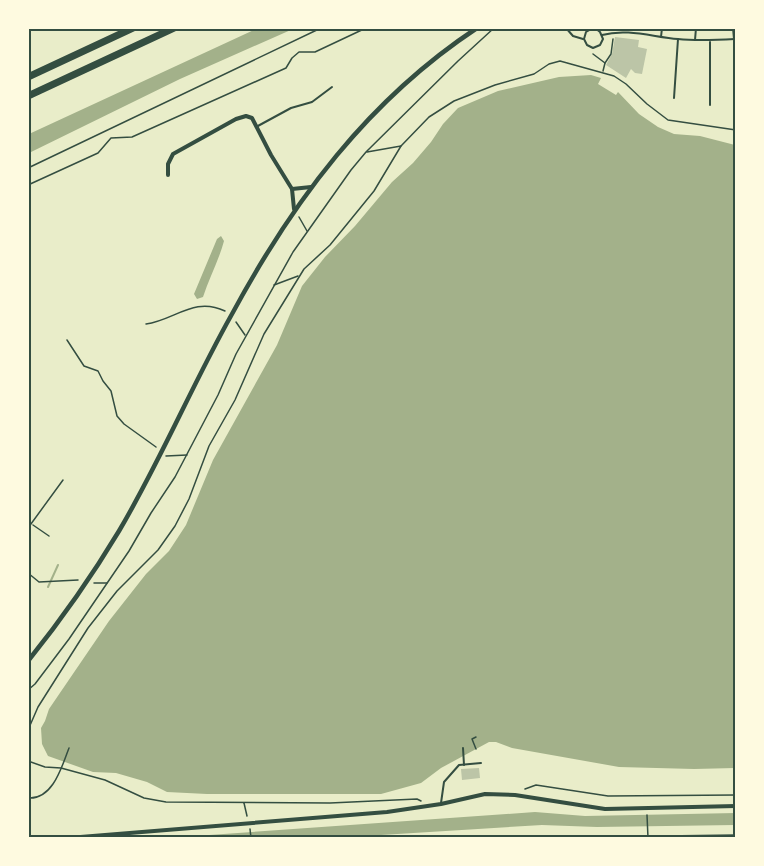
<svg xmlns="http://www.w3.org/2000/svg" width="764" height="866" font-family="'Fira Sans',sans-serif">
	<rect width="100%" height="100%" fill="#e9edc9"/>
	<g fill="#a3b18a">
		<polygon points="258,28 293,29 180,79 29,153 29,134"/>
		<polygon points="591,75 601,78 598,84 616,95 618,92 639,114 658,127 674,134 700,136 735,145 735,768 694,769 619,767 512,748 496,742 489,742 441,768 421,783 381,794 207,794 167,792 147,782 116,773 93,772 48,756 42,744 41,728 45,721 49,709 109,621 146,574 169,551 186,525 213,460 277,345 302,286 325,257 355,226 392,182 413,163 431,142 443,124 458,108 498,91 559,77"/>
		<path d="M221,236L224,241C219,260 209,278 203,297L197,299L194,294L217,239Z"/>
		<polygon points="535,812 585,816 736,813 735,825 597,827 542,825 349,837 166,838"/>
	</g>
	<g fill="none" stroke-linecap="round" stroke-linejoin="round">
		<polyline stroke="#a3b18a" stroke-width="2" points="48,587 58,565"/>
	</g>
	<g fill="#bcc5a7">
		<polygon points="615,37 639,40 638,47 647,49 642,74 635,73 631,69 626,78 606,65 612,54"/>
		<polygon points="479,768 480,778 462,780 461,769"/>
	</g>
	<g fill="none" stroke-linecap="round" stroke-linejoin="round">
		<g stroke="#344e41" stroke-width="1.5">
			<polyline points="593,54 605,63 603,71"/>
			<polyline points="605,63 611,54 613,39"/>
			<polyline points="367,152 401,146"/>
			<polyline points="28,168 321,28"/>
			<polyline points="28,185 98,153 111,138 132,137 286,68 292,58 299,52 315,52 366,28"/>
			<polyline points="299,217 307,231"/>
			<polyline points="274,285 298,276"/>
			<polyline points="236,322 245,335"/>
			<path d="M146,324C175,320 194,296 225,311"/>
			<polyline points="67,340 84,366 98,371 103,381 111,391 117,416 124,424 156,447"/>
			<polyline points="166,456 187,455"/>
			<polyline points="33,525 49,536"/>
			<polyline points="28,528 63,480"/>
			<polyline points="28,573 39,582 78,580"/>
			<polyline points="94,583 107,583"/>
			<polyline points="28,690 35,684 69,639 129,551 151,513 175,477 218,395 236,354 293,252 351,170 366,152 458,61 494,28"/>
			<polyline points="28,730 38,707 88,628 117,591 158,550 175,526 189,499 209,446 235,400 264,334 304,269 330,245 374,191 401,146 429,117 454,101 495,85 534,74 549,64 560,61 614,76 626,84 647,104 668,120 736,130"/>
			<polyline points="476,737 472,739 476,749"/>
			<polyline points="28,761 45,767 61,768 105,780 144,798 166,802 330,803 417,799 421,801"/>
			<polyline points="525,789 536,785 608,796 736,795"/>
			<path d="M28,798C53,800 62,766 69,748"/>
			<polyline points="244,803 247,816"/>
			<polyline points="647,815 648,838"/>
			<polyline points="250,829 251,838"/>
			<polyline points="172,837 176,837"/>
			<polyline points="518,838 736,835"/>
		</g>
		<g stroke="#344e41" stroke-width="2">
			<polyline points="566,28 573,36 583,39"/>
			<polyline points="593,28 586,32 584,39 587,45 593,48 600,45 603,39 600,32 595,28"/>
			<polyline points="733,28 734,39"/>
			<path d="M602,35C627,28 653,37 678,39C697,41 716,40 736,39"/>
			<polyline points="661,37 662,28"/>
			<polyline points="695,40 696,28"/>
			<polyline points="710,42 710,105"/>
			<polyline points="674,98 678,39"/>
			<polyline points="256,127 291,108 312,102 332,87"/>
			<polyline points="463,748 464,765"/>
			<polyline points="441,803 444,782 459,765 481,763"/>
		</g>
		<g stroke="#344e41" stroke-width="4">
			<polyline points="168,175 168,164 173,154 236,119 246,116 252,118 271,155 292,189 294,209"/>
			<polyline points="292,189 311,187"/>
			<polyline points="68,838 387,812 441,804 485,794 515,795 605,809 736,806"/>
		</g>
		<path stroke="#344e41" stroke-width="4.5" d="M28,661C61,620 92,576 119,531C161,460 192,385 232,314C293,201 368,100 477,28"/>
		<g stroke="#344e41" stroke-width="7">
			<polyline points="28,77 133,28"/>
			<polyline points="28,96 174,28"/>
		</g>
	</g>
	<rect width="764" height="866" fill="none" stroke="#fefae0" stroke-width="60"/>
	<rect x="30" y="30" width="704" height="806" fill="none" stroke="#344e41" stroke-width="2"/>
</svg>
